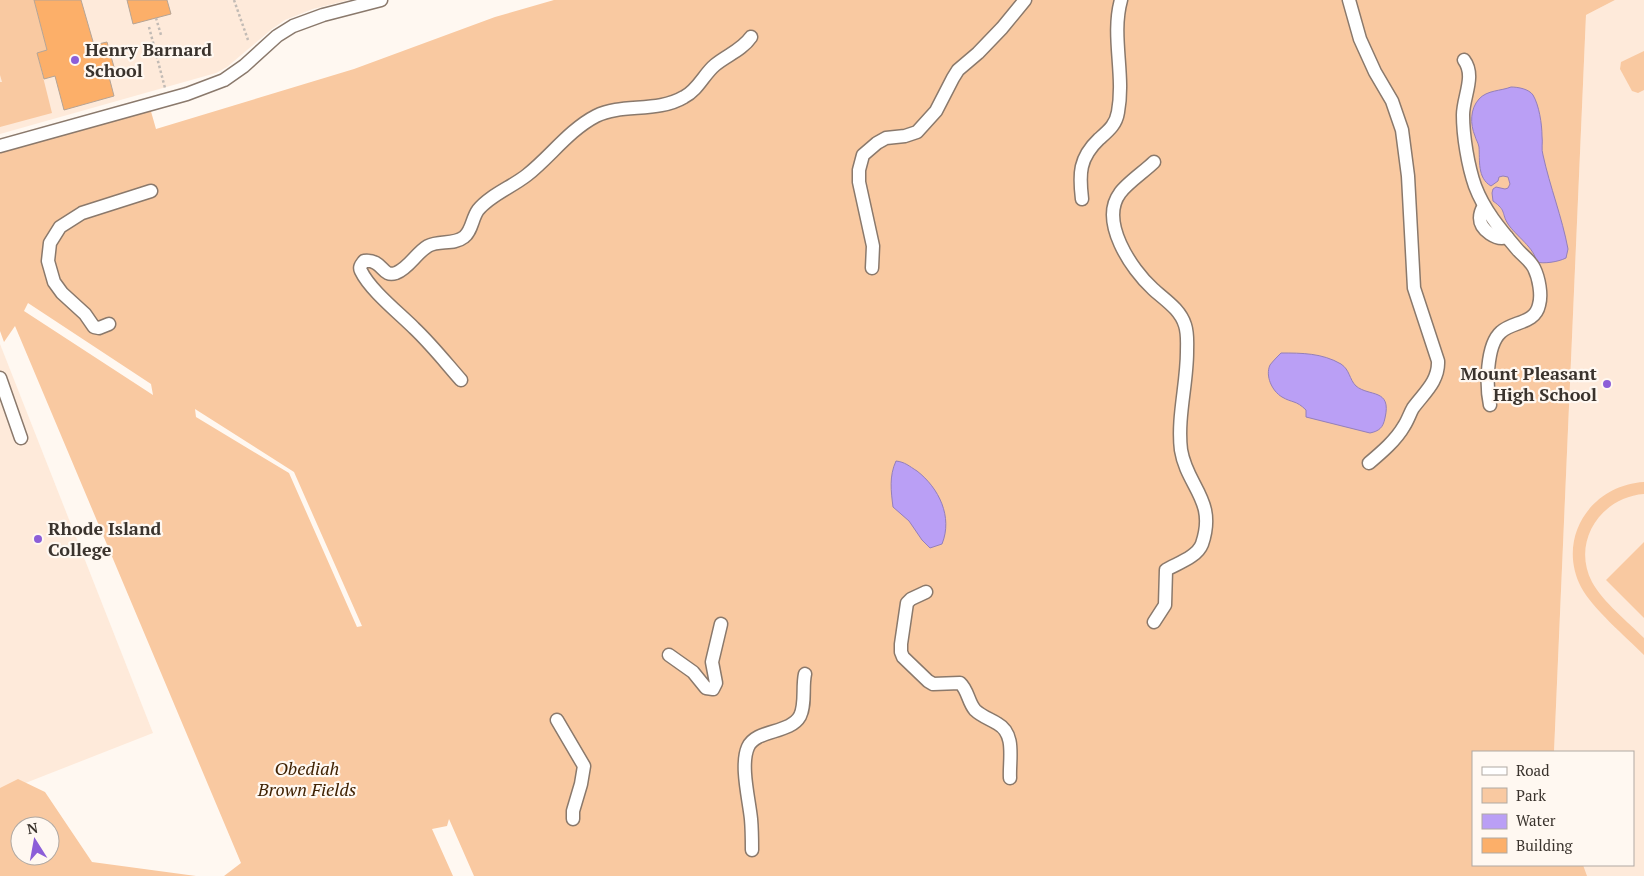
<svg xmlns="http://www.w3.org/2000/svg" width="1644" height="876" font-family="'PT Serif',serif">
	<rect width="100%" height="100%" fill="#fff8f1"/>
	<g fill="#feeada">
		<polygon points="0,0 349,0 313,9 285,20 272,29 227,67 216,73 0,134"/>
		<polygon points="1615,0 1644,0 1644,876 1569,876 1564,865 1633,865 1633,752 1554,752 1586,15"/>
		<polygon points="0,344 153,733 0,793"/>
	</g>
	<g fill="#f9c9a1" fill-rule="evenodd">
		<polygon points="0,0 34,0 47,50 37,53 52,113 0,127 0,82 2,82 0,75"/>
		<path d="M554,0H1615L1586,15L1554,752H1473V865H1583L1587,876H474L449,819L447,826L432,829L453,876H224L241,863L15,326L4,342L0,331V151L67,134L150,108L156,129L354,69L495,17ZM28,303L151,384L153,395L24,311ZM195,409L294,472L362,626L357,627L289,473L196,417Z"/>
		<polygon points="1644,51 1644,90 1638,93 1632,91 1620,69 1621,62"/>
		<path d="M1644,482V494C1601,497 1571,542 1592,582C1603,602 1628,622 1644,638V655C1626,637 1592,608 1581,587C1556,538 1591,485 1644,482Z"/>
		<polygon points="1644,542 1644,618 1606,580"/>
		<path d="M18,779L45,792L92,862L196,876H0V788ZM20,826H50V856H20Z"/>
	</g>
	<g fill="#ba9ff5" stroke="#947fb9">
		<path d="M1511,87C1518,87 1529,89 1533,95C1539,105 1542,124 1542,136C1543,143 1541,149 1543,155C1550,187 1562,217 1568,249L1566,258C1558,262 1544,264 1536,262C1536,249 1515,235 1508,224C1501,213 1507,211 1493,201L1492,193L1493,189L1496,187L1505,189L1508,188L1510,184L1508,177L1503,176L1499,177L1498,181L1491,186C1477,178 1480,160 1479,147C1478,142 1476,140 1475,136C1470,124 1470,109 1479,99C1487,90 1501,91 1511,87Z"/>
		<path d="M1281,353C1302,353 1322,353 1341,364C1350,370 1349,379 1356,386C1369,397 1392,388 1385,418C1383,428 1379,431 1370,433L1306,417V410C1296,400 1292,403 1282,397C1272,391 1265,376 1270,365C1273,361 1277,357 1281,353Z"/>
		<path d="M896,461C905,462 909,466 917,471C939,488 953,517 942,544L930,548L922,540L909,521L893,507C891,491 889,476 896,461Z"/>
	</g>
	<g fill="#fcaf69" stroke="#b5a496">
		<polygon points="34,0 81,0 94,45 107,42 114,67 107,69 114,96 64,110 55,76 44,79 37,53 47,50"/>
		<polygon points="127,0 167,0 171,14 133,24"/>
	</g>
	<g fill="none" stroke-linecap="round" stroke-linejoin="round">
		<defs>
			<g id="minor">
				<path d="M1349,0L1360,39L1375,72L1392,101L1402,130L1408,176L1414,288L1438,361C1439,381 1424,393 1413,408C1410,413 1408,420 1404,426C1396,440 1382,452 1369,463"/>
				<path d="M1464,60C1476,76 1463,97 1463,115C1463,136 1468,166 1475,186C1484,210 1500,229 1517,249C1522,255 1530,260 1534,268C1539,278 1542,295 1539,305C1535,324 1513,321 1501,332C1486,345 1486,387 1490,405"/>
				<polyline points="0,146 187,94 224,80 244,66 277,36 293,26 323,15 381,0"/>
				<path d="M1082,199C1079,174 1079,158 1099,139C1108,131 1116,125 1118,112C1125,74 1111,36 1121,0"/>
				<path d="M1484,206C1482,209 1480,213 1480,218C1480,230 1497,241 1507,237"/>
				<polyline points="872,268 873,246 859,182 859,170 863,155 877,143 886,138 905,136 917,132 936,111 953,78 958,70 978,53 1002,28 1025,0"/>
				<polyline points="109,324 99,328 94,327 85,314 62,293 54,282 48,261 50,243 60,227 82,213 151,191"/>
				<polyline points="0,378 21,438"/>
				<path d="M461,380C446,363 431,344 414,328C399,313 370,290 361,271C359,267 361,265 364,261C384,259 381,278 396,273C409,268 416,253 428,246C439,240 454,245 464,237C472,231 472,218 478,210C490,195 512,187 527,175C550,157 569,130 596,116C622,103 657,113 684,97C698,90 704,74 715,65C727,55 742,50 751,37"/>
				<path d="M926,592L911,599L907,603L901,644V652L903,657L928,681L933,684L960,683C968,690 968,702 975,710C981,716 990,719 998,724C1016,734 1009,760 1010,778"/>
				<path d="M1154,622L1165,605L1166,570C1178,563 1197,557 1202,544C1217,500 1187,487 1181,450C1177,418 1187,384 1187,352C1187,343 1188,334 1185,325C1180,309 1165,300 1153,289C1131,269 1099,221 1120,193C1127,183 1145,171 1154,162"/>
				<polyline points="669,655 693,672 706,688 713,689 716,683 712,662 721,624"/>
				<polyline points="557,720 584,766 581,784 573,811 573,819"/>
				<path d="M752,850C752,840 752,830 751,819C749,799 740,765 748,747C756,729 790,734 800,716C806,704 802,687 805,674"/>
			</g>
		</defs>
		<use href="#minor" stroke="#8a796c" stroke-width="15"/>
		<g stroke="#c2bbb5" stroke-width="2.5" stroke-dasharray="2.5 2.5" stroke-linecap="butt">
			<polyline points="234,0 248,40"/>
			<polyline points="156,18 161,35"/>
			<polyline points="149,27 165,88"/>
		</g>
		<use href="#minor" stroke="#fff" stroke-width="12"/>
	</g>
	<g fill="#8c5ed8" stroke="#fff8f1" stroke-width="2">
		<circle cx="75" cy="60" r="5"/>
		<circle cx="1607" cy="384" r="5"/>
		<circle cx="38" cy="539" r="5"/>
	</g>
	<g text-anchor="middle" stroke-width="4.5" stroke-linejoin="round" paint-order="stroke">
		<g font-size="18" font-weight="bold" fill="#3a332d" stroke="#fff8f1" text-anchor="start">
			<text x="85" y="56">Henry Barnard<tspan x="85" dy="21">School</tspan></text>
			<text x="1597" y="380" text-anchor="end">Mount Pleasant<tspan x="1597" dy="21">High School</tspan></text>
			<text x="48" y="535">Rhode Island<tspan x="48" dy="21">College</tspan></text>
		</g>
		<g font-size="18" font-style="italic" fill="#402203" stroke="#fff8f1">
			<text x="307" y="775">Obediah<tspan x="307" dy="21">Brown Fields</tspan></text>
		</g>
	</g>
	<rect x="1472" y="751" width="162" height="115" fill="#fff8f1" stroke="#b0a9a3"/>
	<rect x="1482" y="767" width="25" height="8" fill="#ffffff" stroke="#b0a9a3"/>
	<text x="1516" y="776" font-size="15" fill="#3a332d">Road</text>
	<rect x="1482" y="788" width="25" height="15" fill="#f9c9a1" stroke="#b0a9a3"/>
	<text x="1516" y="801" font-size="15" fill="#3a332d">Park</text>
	<rect x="1482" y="814" width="25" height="15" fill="#ba9ff5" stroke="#b0a9a3"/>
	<text x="1516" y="826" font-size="15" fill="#3a332d">Water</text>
	<rect x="1482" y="838" width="25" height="15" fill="#fcaf69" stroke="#b0a9a3"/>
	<text x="1516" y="851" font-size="15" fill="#3a332d">Building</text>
	<g transform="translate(35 841) rotate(349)"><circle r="24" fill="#fff8f1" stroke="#b0a9a3"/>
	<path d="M0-4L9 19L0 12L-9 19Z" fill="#8c5ed8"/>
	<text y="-8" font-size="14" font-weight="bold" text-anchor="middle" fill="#3a332d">N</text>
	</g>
</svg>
